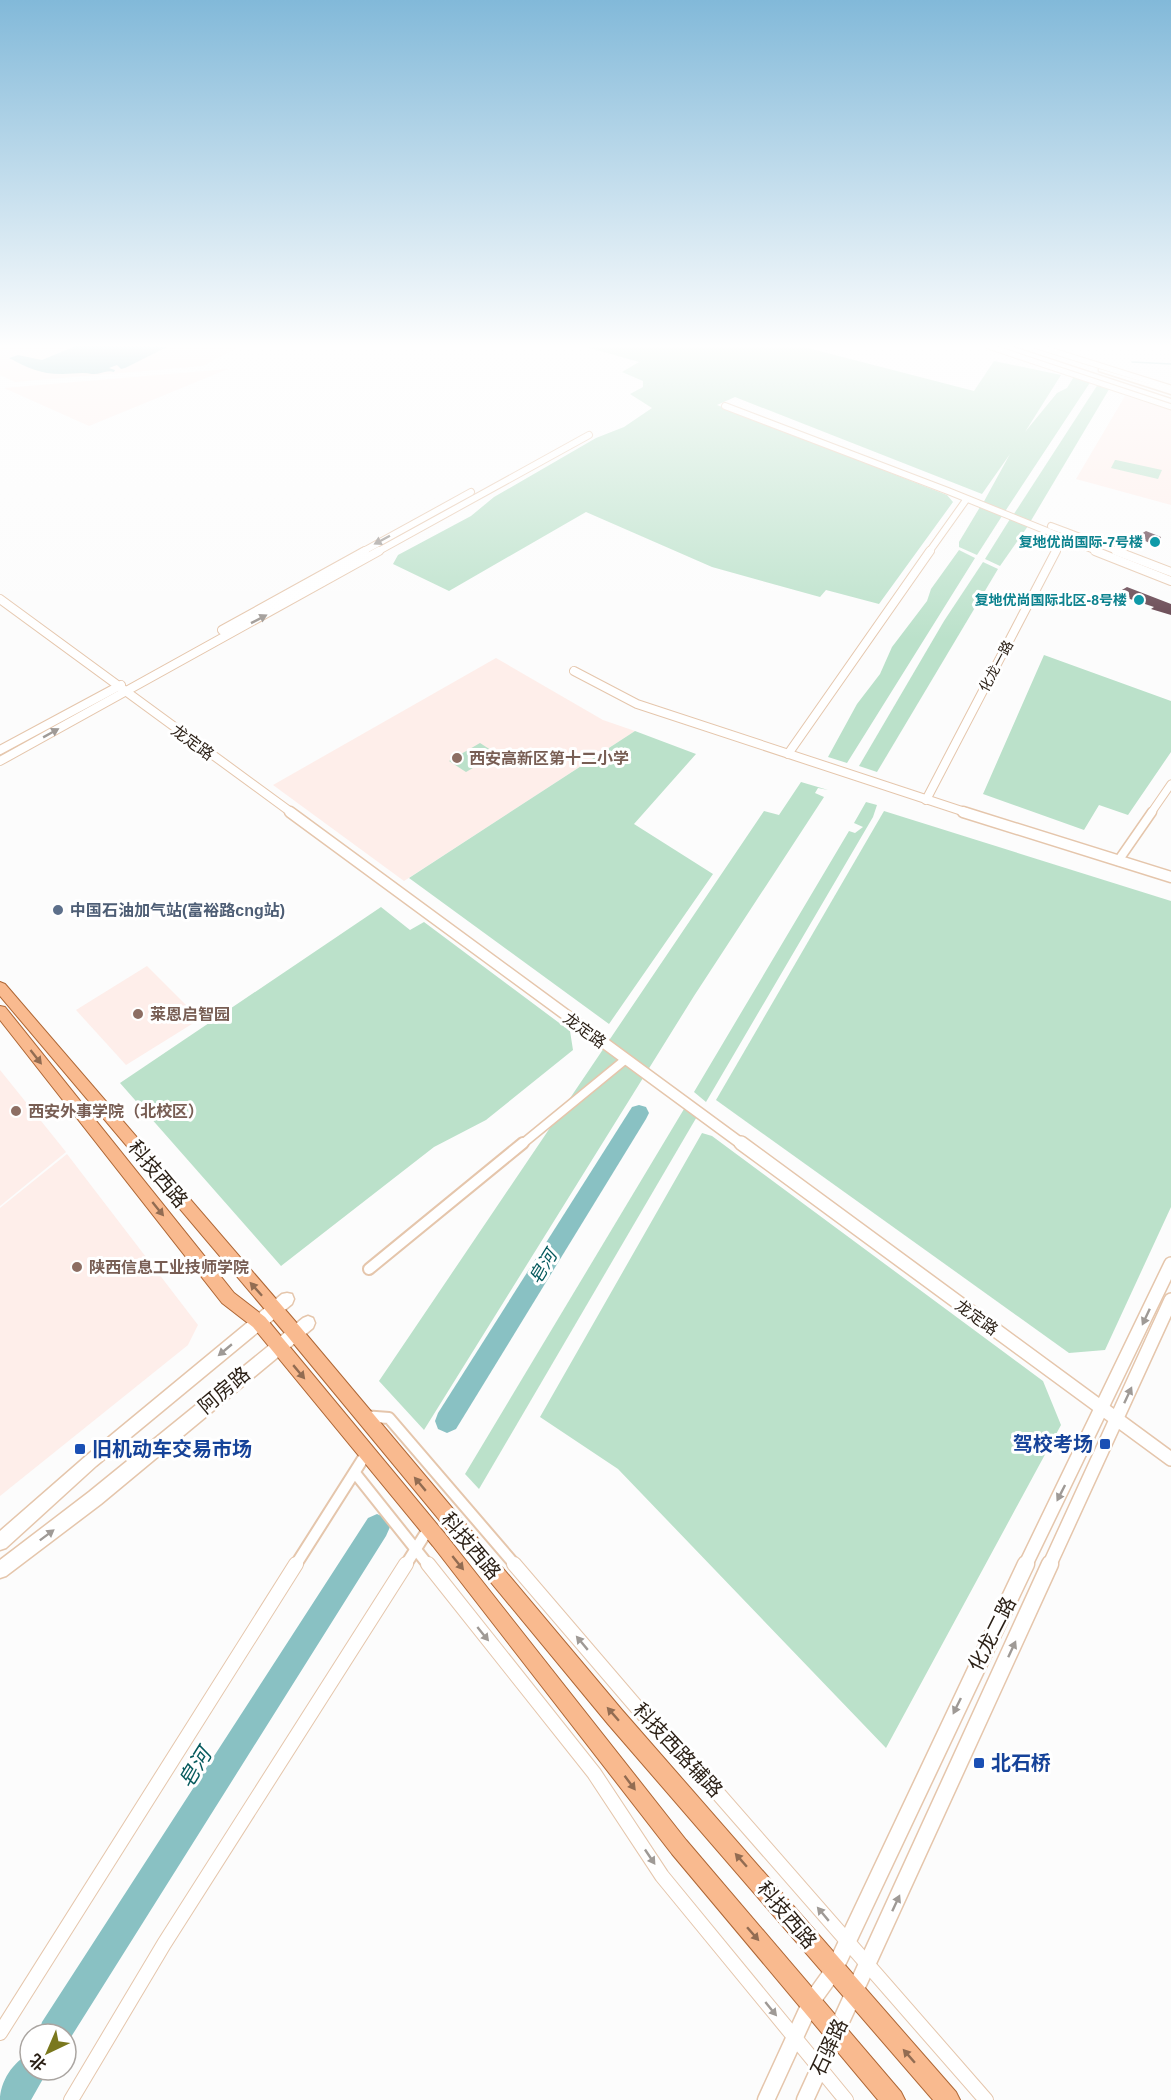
<svg xmlns="http://www.w3.org/2000/svg" width="1171" height="2100" font-family="Arial,'Noto Sans SC',sans-serif">
	<rect width="100%" height="100%" fill="#fcfcfc"/>
	<g fill="#feeeea">
		<polygon points="0,347 239,347 203,366 15,382 0,375"/>
		<polygon points="228,369 89,426 4,388"/>
		<polygon points="1125,396 1171,410 1171,505 1076,479"/>
		<polygon points="496,658 603,720 635,731 404,881 273,785"/>
		<polygon points="147,966 200,1019 126,1065 76,1010"/>
		<polygon points="0,1070 66,1152 0,1206"/>
		<polygon points="67,1154 198,1325 188,1345 0,1496 0,1208"/>
	</g>
	<g fill="#bbe1ca">
		<polygon points="586,347 804,347 974,391 994,361 1061,375 1025,432 1057,393 1067,388 1078,370 1095,375 1004,513 982,505 1010,454 982,494 735,397 717,405 947,495 953,502 879,604 826,590 820,597 712,567 586,512 449,591 393,564 398,555 471,516 494,497 596,438 624,427 652,408 630,394 643,387 643,381 622,372 639,362"/>
		<polygon points="1102,378 1114,381 1029,524 1012,517"/>
		<polygon points="1115,460 1116,460 1162,470 1158,479 1111,468"/>
		<polygon points="980,507 1002,516 977,555 959,547 959,542"/>
		<polygon points="1010,519 1028,526 1000,566 985,559"/>
		<polygon points="959,550 975,558 847,763 828,757 857,704 880,674 892,647 927,601 931,589"/>
		<polygon points="983,562 998,569 877,772 859,766 944,621"/>
		<polygon points="1044,655 1171,701 1171,752 1128,815 1099,805 1084,830 983,794"/>
		<polygon points="635,731 696,754 634,824 713,874 609,1024 409,878"/>
		<polygon points="480,743 497,754 466,772 449,761"/>
		<polygon points="801,782 828,790 818,788 815,793 824,797 694,996 424,1430 379,1381 764,811 779,815"/>
		<polygon points="866,802 877,805 873,817 706,1102 694,1092 849,831 855,833 863,827 854,823"/>
		<polygon points="884,811 1171,901 1171,1207 1105,1350 1069,1353 716,1100"/>
		<polygon points="381,907 410,930 424,922 570,1031 573,1050 486,1120 434,1147 281,1266 120,1083"/>
		<polygon points="690,1099 702,1108 479,1489 465,1474"/>
		<polygon points="702,1133 712,1136 1043,1381 1061,1425 886,1748 618,1469 540,1417"/>
	</g>
	<path fill="#89c1c3" d="M73,347V346L167,347L125,368L121,369L117,365L109,368L115,370L114,372C107,369 99,375 92,374C83,372 73,374 62,374C40,374 28,368 9,358L18,355L42,360Z"/>
	<g fill="none" stroke-linecap="round" stroke-linejoin="round">
		<polyline stroke="#89c1c3" stroke-width="1.5" points="1132,362 1171,364"/>
		<g fill="#89c1c3" fill-rule="evenodd">
			<polygon points="639,1105 646,1107 649,1113 646,1119 456,1429 447,1433 438,1429 435,1421 438,1413 632,1107"/>
			<polygon points="377,1514 386,1518 390,1527 386,1536 66,2045 66,2034 38,2034 42,2022 368,1518"/>
			<path d="M30,2054V2070H48L31,2100H0C0,2082 13,2061 30,2054Z"/>
		</g>
	</g>
	<g fill="#61404b">
		<polygon points="1146,531 1161,537 1159,547 1136,537"/>
		<polygon points="1127,587 1171,604 1171,615 1151,609 1154,607 1115,594"/>
	</g>
	<g fill="none" stroke-linecap="round" stroke-linejoin="round">
		<defs>
			<g id="minor-far4">
				<polyline points="988,346 1171,407"/>
				<polyline points="1037,346 1171,388"/>
			</g>
			<polyline id="minor-far3" points="1151,813 1171,784"/>
			<g id="minor-far2">
				<polyline points="1118,861 1152,812"/>
				<polyline points="521,1145 626,1059"/>
			</g>
			<g id="minor-far1">
				<polyline points="369,1269 523,1143"/>
				<polyline points="363,1416 389,1418 516,1566"/>
				<polyline points="355,1473 429,1566"/>
				<polyline points="295,1566 366,1454"/>
				<polyline points="405,1566 429,1528"/>
			</g>
			<g id="minor">
				<polyline points="428,1564 594,1773 662,1876 846,2100"/>
				<polyline points="514,1564 640,1711 681,1751 986,2100"/>
				<polyline points="0,2033 296,1564"/>
				<polyline points="71,2100 164,1944 406,1564"/>
			</g>
			<g id="tertiary-far4">
				<polyline points="725,406 948,491 1099,552"/>
				<polyline points="1051,526 1120,552"/>
				<polyline points="362,552 471,492"/>
				<polyline points="377,552 589,435"/>
				<polyline points="929,552 966,500"/>
				<polyline points="1055,552 1066,532"/>
			</g>
			<g id="tertiary-far3">
				<polyline points="1095,551 1171,581"/>
				<polyline points="1116,551 1171,572"/>
				<polyline points="0,599 292,813"/>
				<polyline points="222,630 365,551"/>
				<polyline points="574,671 637,704 968,813"/>
				<polyline points="0,750 121,685"/>
				<polyline points="788,754 930,551"/>
				<polyline points="0,761 379,551"/>
				<polyline points="926,800 1056,551"/>
			</g>
			<g id="tertiary-far2">
				<polyline points="290,812 743,1145"/>
				<polyline points="963,812 1171,877"/>
			</g>
			<g id="tertiary-far1">
				<polyline points="741,1143 1171,1459"/>
				<polyline points="1025,1566 1171,1264"/>
				<polyline points="1049,1566 1171,1300"/>
			</g>
			<g id="tertiary">
				<polyline points="766,2100 811,2002 834,1970 1026,1564"/>
				<polyline points="805,2100 1050,1564"/>
			</g>
			<g id="secondary">
				<polygon points="999,346 1010,346 1171,399 1171,403"/>
				<polygon points="1099,369 1171,390 1171,394 1099,371"/>
				<polygon points="287,1293 292,1294 294,1299 292,1304 96,1466 6,1548 0,1550 0,1531 86,1456 282,1294"/>
				<polygon points="308,1316 313,1318 315,1323 313,1328 101,1504 6,1576 0,1578 0,1560 89,1492 303,1318"/>
			</g>
			<g id="primary">
				<polygon points="0,982 5,984 301,1328 622,1710 956,2092 960,2100 933,2100 608,1724 289,1338 0,996"/>
				<polygon points="0,1006 5,1007 234,1293 265,1317 445,1534 686,1840 901,2092 905,2100 878,2100 672,1854 433,1546 253,1327 222,1303 0,1020"/>
			</g>
		</defs>
		<use href="#minor-far4" stroke="#e5c6ac" stroke-width="7"/>
		<use href="#minor-far3" stroke="#e5c6ac" stroke-width="9"/>
		<use href="#minor-far2" stroke="#e5c6ac" stroke-width="11"/>
		<use href="#minor-far1" stroke="#e5c6ac" stroke-width="14"/>
		<use href="#minor" stroke="#e5c6ac" stroke-width="16"/>
		<use href="#tertiary-far4" stroke="#e5c6ac" stroke-width="8"/>
		<use href="#tertiary-far3" stroke="#e5c6ac" stroke-width="10"/>
		<use href="#tertiary-far2" stroke="#e5c6ac" stroke-width="13"/>
		<use href="#tertiary-far1" stroke="#e5c6ac" stroke-width="16"/>
		<use href="#tertiary" stroke="#e5c6ac" stroke-width="19"/>
		<use href="#secondary" stroke="#e5c6ac" stroke-width="3"/>
		<use href="#primary" stroke="#ae6634" stroke-width="2"/>
		<use href="#minor-far4" stroke="#fff" stroke-width="5"/>
		<use href="#minor-far3" stroke="#fff" stroke-width="7"/>
		<use href="#minor-far2" stroke="#fff" stroke-width="8"/>
		<use href="#minor-far1" stroke="#fff" stroke-width="10"/>
		<use href="#minor" stroke="#fff" stroke-width="14"/>
		<use href="#tertiary-far4" stroke="#fff" stroke-width="6"/>
		<use href="#tertiary-far3" stroke="#fff" stroke-width="8"/>
		<use href="#tertiary-far2" stroke="#fff" stroke-width="10"/>
		<use href="#tertiary-far1" stroke="#fff" stroke-width="13"/>
		<use href="#tertiary" stroke="#fff" stroke-width="16"/>
		<use href="#secondary" fill="#fff" fill-rule="evenodd"/>
		<use href="#primary" fill="#f9ba8f" fill-rule="evenodd"/>
	</g>
	<defs><path id="oneway-solid" d="M-6-.8H1V-3.2L6.5 0L1 3.2V.8H-6Z" transform="scale(1.5)"/></defs>
	<g fill="#9f9a96">
		<use href="#oneway-solid" transform="translate(382 540) rotate(152)"/>
		<use href="#oneway-solid" transform="translate(259 619) rotate(-27)"/>
		<use href="#oneway-solid" transform="translate(51 733) rotate(-29)"/>
		<use href="#oneway-solid" transform="translate(1146 1317) rotate(115)"/>
		<use href="#oneway-solid" transform="translate(225 1350) rotate(140)"/>
		<use href="#oneway-solid" transform="translate(1128 1395) rotate(-65)"/>
		<use href="#oneway-solid" transform="translate(1061 1493) rotate(117)"/>
		<use href="#oneway-solid" transform="translate(47 1535) rotate(-37)"/>
		<use href="#oneway-solid" transform="translate(483 1634) rotate(51)"/>
		<use href="#oneway-solid" transform="translate(582 1643) rotate(-130)"/>
		<use href="#oneway-solid" transform="translate(1012 1649) rotate(-65)"/>
		<use href="#oneway-solid" transform="translate(957 1706) rotate(116)"/>
		<use href="#oneway-solid" transform="translate(650 1857) rotate(56)"/>
		<use href="#oneway-solid" transform="translate(896 1903) rotate(-65)"/>
		<use href="#oneway-solid" transform="translate(823 1914) rotate(-130)"/>
		<use href="#oneway-solid" transform="translate(771 2009) rotate(51)"/>
	</g>
	<g fill="#926c52">
		<use href="#oneway-solid" transform="translate(36 1057) rotate(52)"/>
		<use href="#oneway-solid" transform="translate(158 1209) rotate(51)"/>
		<use href="#oneway-solid" transform="translate(256 1289) rotate(-132)"/>
		<use href="#oneway-solid" transform="translate(299 1372) rotate(50)"/>
		<use href="#oneway-solid" transform="translate(420 1484) rotate(-130)"/>
		<use href="#oneway-solid" transform="translate(458 1563) rotate(51)"/>
		<use href="#oneway-solid" transform="translate(613 1714) rotate(-131)"/>
		<use href="#oneway-solid" transform="translate(630 1783) rotate(53)"/>
		<use href="#oneway-solid" transform="translate(741 1860) rotate(-131)"/>
		<use href="#oneway-solid" transform="translate(753 1934) rotate(49)"/>
		<use href="#oneway-solid" transform="translate(909 2056) rotate(-131)"/>
	</g>
	<linearGradient id="sky" x2="0" y2="1"><stop stop-color="#82b9d9"/><stop offset="0.54" stop-color="#fefefe"/><stop offset="1" stop-color="#fefefe" stop-opacity="0"/></linearGradient>
	<rect width="1171" height="640" fill="url(#sky)"/>
	<g fill="#0f9aa8" stroke="#fff" stroke-width="2">
		<circle cx="1155" cy="542" r="6"/>
		<circle cx="1139" cy="600" r="6"/>
	</g>
	<g fill="#8d6e63" stroke="#fff" stroke-width="2">
		<circle cx="457" cy="758" r="6"/>
		<circle cx="138" cy="1014" r="6"/>
		<circle cx="16" cy="1111" r="6"/>
		<circle cx="77" cy="1267" r="6"/>
	</g>
	<circle fill="#5c6f8a" stroke="#fff" stroke-width="2" cx="58" cy="910" r="6"/>
	<g fill="#1a4fb4" stroke="#fff" stroke-width="2">
		<rect x="1099" y="1438" width="12" height="12" rx="3"/>
		<rect x="74" y="1443" width="12" height="12" rx="3"/>
		<rect x="973" y="1757" width="12" height="12" rx="3"/>
	</g>
	<g text-anchor="middle" stroke-width="6" stroke-linejoin="round" paint-order="stroke">
		<g font-size="14" font-weight="bold" fill="#0d838f" stroke="#fff" text-anchor="end">
			<text x="1143" y="547">复地优尚国际-7号楼</text>
			<text x="1127" y="605">复地优尚国际北区-8号楼</text>
		</g>
		<g font-size="14" fill="#2a1f15" stroke="#fff">
			<text transform="translate(996 666) rotate(-62)" y="5">化龙一路</text>
		</g>
		<g font-size="16" fill="#2a1f15" stroke="#fff">
			<text transform="translate(193 742) rotate(36)" y="6">龙定路</text>
			<text transform="translate(585 1030) rotate(36)" y="6">龙定路</text>
			<text transform="translate(977 1317) rotate(36)" y="6">龙定路</text>
		</g>
		<g font-size="16" font-weight="bold" fill="#785e54" stroke="#fff" text-anchor="start">
			<text x="469" y="764">西安高新区第十二小学</text>
			<text x="150" y="1020">莱恩启智园</text>
			<text x="28" y="1117">西安外事学院（北校区）</text>
			<text x="89" y="1273">陕西信息工业技师学院</text>
		</g>
		<g font-size="16" font-weight="bold" fill="#4e5e75" stroke="#fff" text-anchor="start">
			<text x="70" y="916">中国石油加气站(富裕路cng站)</text>
		</g>
		<g font-size="18" font-style="italic" fill="#04595c" stroke="#fff">
			<text transform="translate(543 1267) rotate(-58)" y="6">皂河</text>
		</g>
		<g font-size="20" fill="#2a1f15" stroke="#fff">
			<text transform="translate(158 1174) rotate(50)" y="7">科技西路</text>
			<text transform="translate(224 1390) rotate(-40)" y="7">阿房路</text>
			<text transform="translate(471 1546) rotate(50)" y="7">科技西路</text>
			<text transform="translate(992 1634) rotate(-63)" y="7">化龙二路</text>
			<text transform="translate(678 1750) rotate(47)" y="7">科技西路辅路</text>
			<text transform="translate(787 1915) rotate(50)" y="7">科技西路</text>
			<text transform="translate(829 2047) rotate(-65)" y="7">石驿路</text>
		</g>
		<g font-size="20" font-weight="bold" fill="#164399" stroke="#fff" text-anchor="start">
			<text x="1093" y="1451" text-anchor="end">驾校考场</text>
			<text x="92" y="1456">旧机动车交易市场</text>
			<text x="991" y="1770">北石桥</text>
		</g>
		<g font-size="21" font-style="italic" fill="#04595c" stroke="#fff">
			<text transform="translate(195 1768) rotate(-58)" y="7">皂河</text>
		</g>
	</g>
	<g transform="translate(48 2052) rotate(224)"><circle r="28" fill="#ffffff" stroke="#aaa5a1" stroke-width="1.5"/>
	<path d="M0-4.5L10 22L0 15L-10 22Z" fill="#7a781e"/>
	<text y="-9" font-size="16" font-weight="bold" text-anchor="middle" fill="#2a1f15">北</text>
	</g>
</svg>
